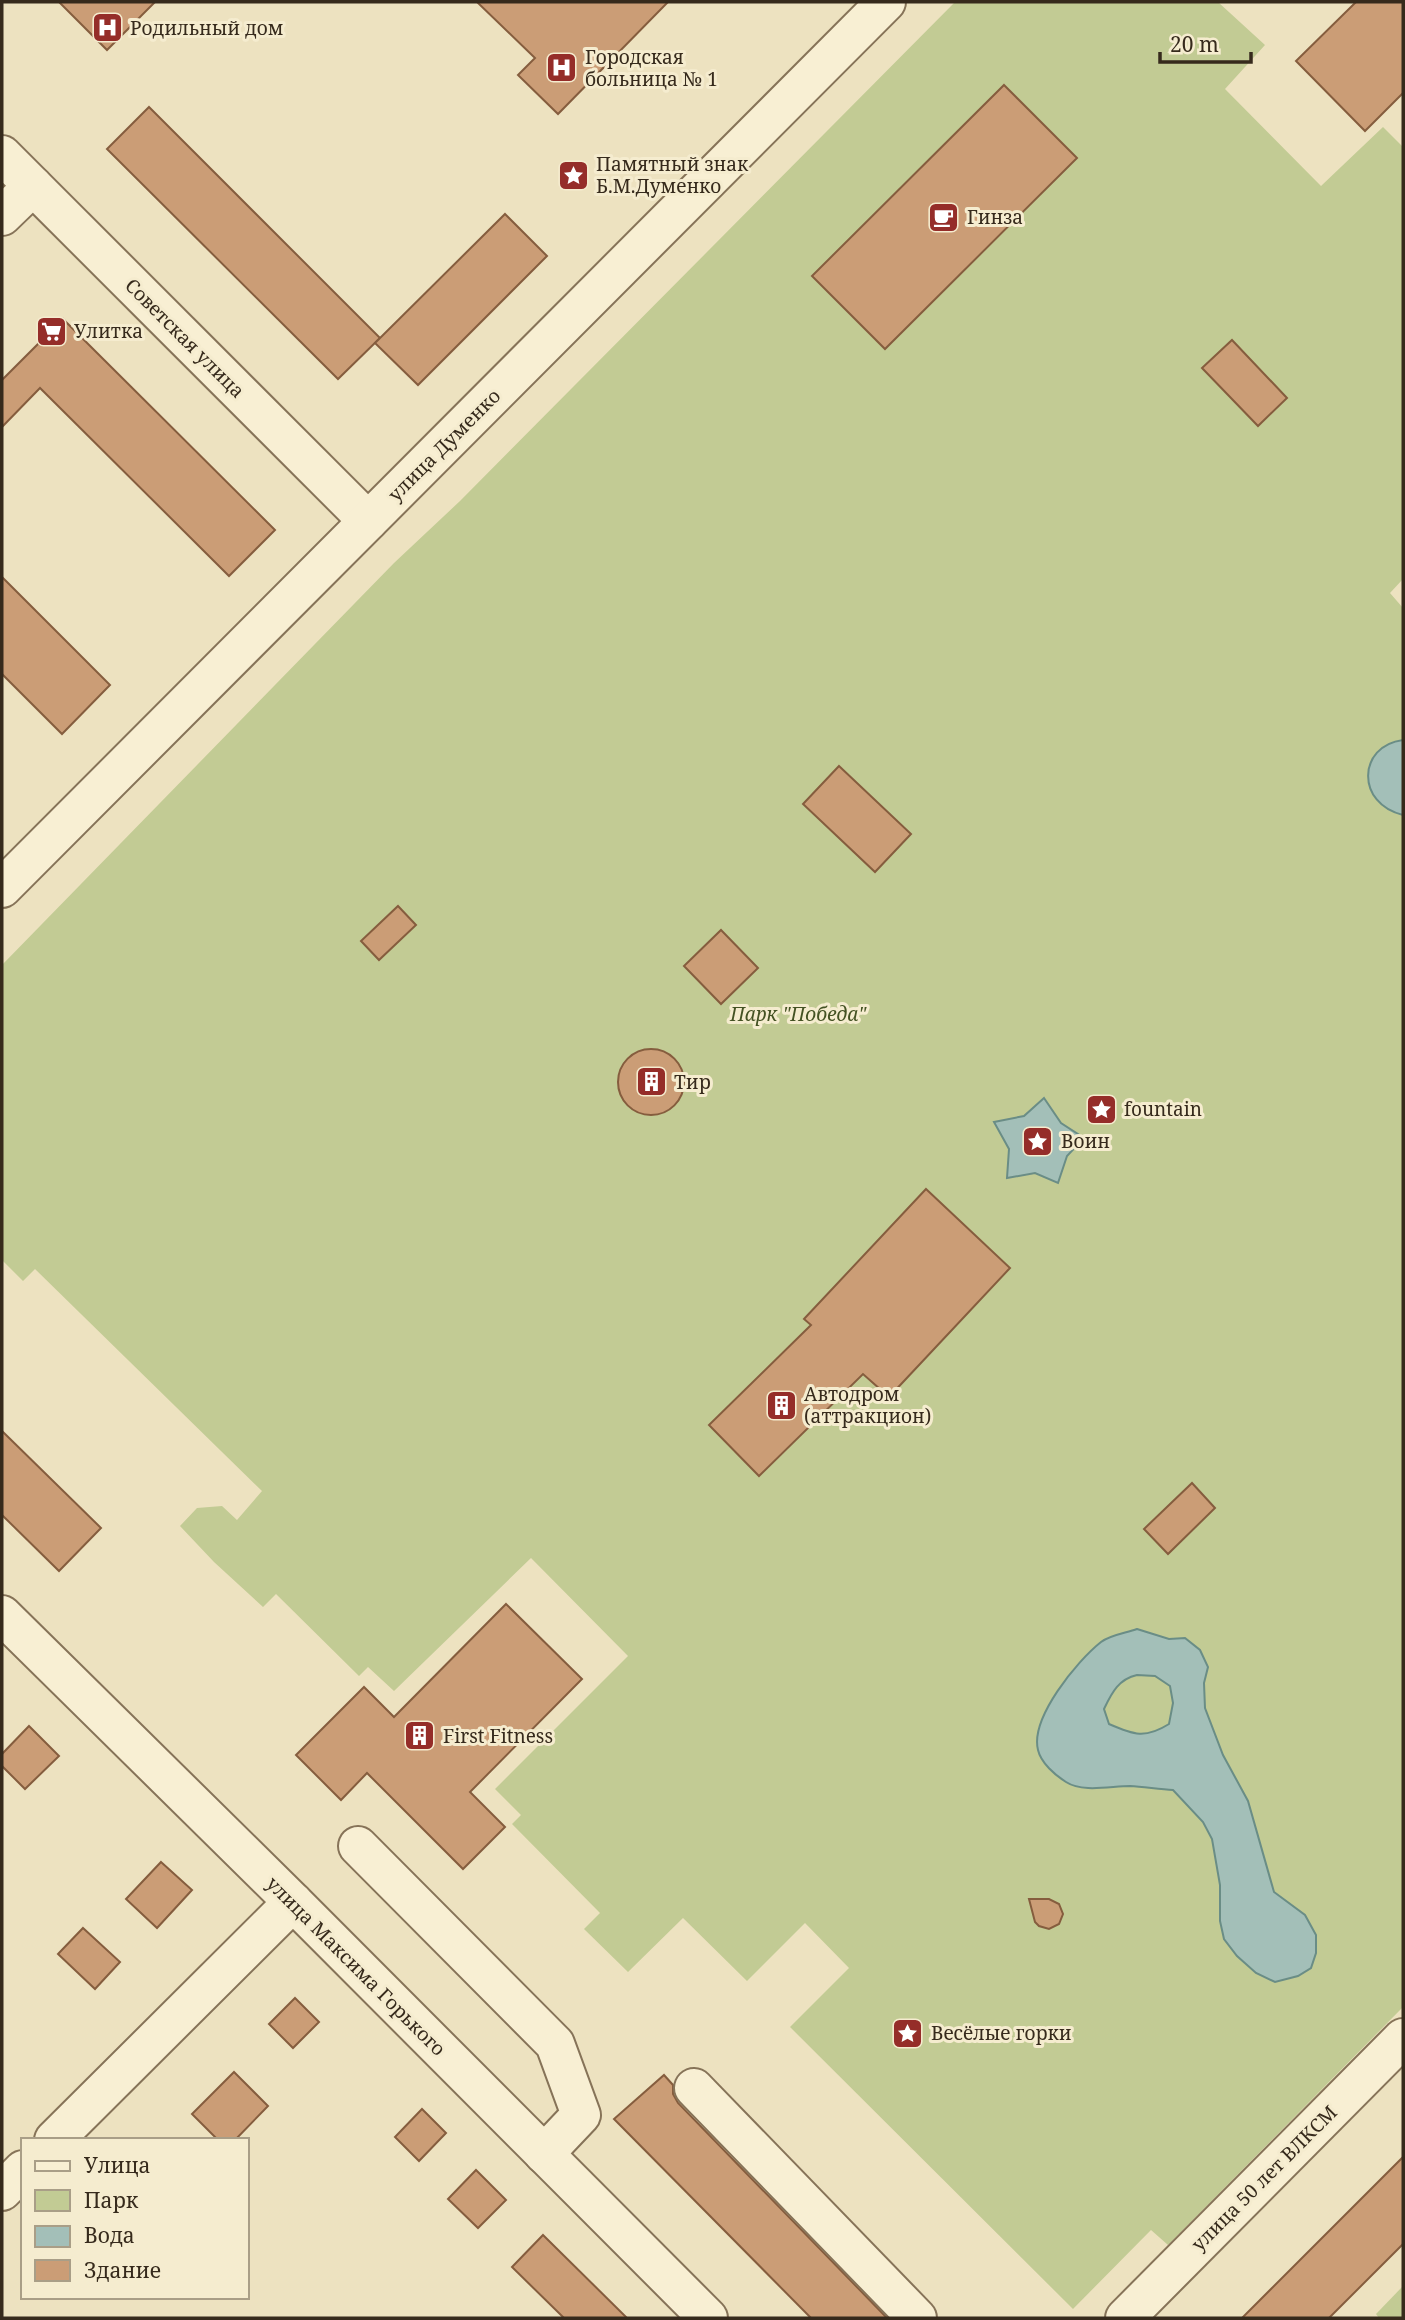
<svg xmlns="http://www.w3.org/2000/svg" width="1405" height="2320" font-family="'Noto Serif',serif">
	<rect width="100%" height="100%" fill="#ede2c0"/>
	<g fill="#c2cb94">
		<polygon points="955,2 1218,2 1265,45 1225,89 1321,186 1383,127 1403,147 1403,579 1390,593 1403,608 1403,2007 1168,2245 1151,2230 1073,2309 790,2027 849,1968 805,1923 747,1981 683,1918 628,1972 584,1929 600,1913 512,1824 521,1815 495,1789 628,1656 531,1558 394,1691 368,1667 359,1676 276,1594 263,1607 214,1562 180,1526 197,1508 222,1506 237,1520 262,1491 35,1269 23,1281 2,1260 2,965 394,563 460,501"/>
		<polygon points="1403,2286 1403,2318 1379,2318 1376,2314"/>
	</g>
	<g fill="#a3bfb8" stroke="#6a8d86" stroke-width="2" fill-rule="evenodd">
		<path d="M1403,740V815C1356,804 1357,746 1403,740Z"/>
		<polygon points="1044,1098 1061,1123 1084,1138 1067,1156 1058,1183 1035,1173 1007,1178 1009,1149 994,1122 1024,1116"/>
		<path d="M1137,1629L1169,1639L1185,1638L1200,1650L1208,1667L1204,1683L1205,1708L1223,1755L1248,1801L1274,1892L1305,1915L1316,1935V1953L1311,1968L1298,1976L1275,1982L1256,1973L1237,1956L1224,1939L1220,1921V1885L1212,1839L1203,1822L1173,1790C1159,1789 1144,1787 1130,1786C1111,1786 1083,1793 1066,1782C1055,1775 1041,1763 1038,1750C1030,1718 1077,1661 1101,1642C1110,1635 1126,1633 1137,1629ZM1137,1675L1155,1676L1170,1686L1173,1703L1169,1724C1145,1739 1134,1735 1109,1724L1104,1709C1112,1692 1119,1679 1137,1675Z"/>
	</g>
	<g fill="#cb9d76" stroke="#855d3e" stroke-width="2">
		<polygon points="59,2 155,2 107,50"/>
		<polygon points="477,2 668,2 558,114 518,75 535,58"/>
		<polygon points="1356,2 1403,2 1403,93 1365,131 1296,61"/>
		<polygon points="1004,85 1077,158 885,349 812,276"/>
		<polygon points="149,107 380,338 338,379 107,149"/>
		<polygon points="505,214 547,256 418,385 375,343"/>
		<polygon points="63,319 275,530 229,576 40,388 2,427 2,380"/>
		<polygon points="1232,340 1287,398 1258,426 1202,368"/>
		<polygon points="2,577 110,685 62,734 2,674"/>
		<polygon points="839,766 911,834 875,872 803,804"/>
		<polygon points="398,906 416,925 379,960 361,941"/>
		<polygon points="721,930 758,968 721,1004 684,966"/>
		<circle cx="651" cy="1082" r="33"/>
		<polygon points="926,1189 1010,1268 889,1397 863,1374 759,1476 709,1425 811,1325 804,1319"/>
		<polygon points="2,1431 101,1528 59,1571 2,1515"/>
		<polygon points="1192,1483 1215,1508 1168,1554 1144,1529"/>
		<polygon points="506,1604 582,1679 470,1792 505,1827 463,1869 367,1773 341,1800 296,1755 364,1687 394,1717"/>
		<polygon points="29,1726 59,1756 25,1789 2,1766 2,1754"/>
		<polygon points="161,1862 192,1890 157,1928 126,1899"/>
		<polygon points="1029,1899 1049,1899 1059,1904 1063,1914 1059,1924 1049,1929 1039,1926 1035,1922"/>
		<polygon points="83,1928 120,1962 95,1989 58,1954"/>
		<polygon points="295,1998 319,2022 293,2048 269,2024"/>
		<polygon points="234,2072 268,2106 235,2140 218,2140 192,2114"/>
		<polygon points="664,2075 673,2085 673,2094 678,2103 887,2318 811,2318 614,2119"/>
		<polygon points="422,2109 446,2133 419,2161 395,2137"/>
		<polygon points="1403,2157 1403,2244 1329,2318 1242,2318"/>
		<polygon points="476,2170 506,2200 478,2228 448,2199"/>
		<polygon points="543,2235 627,2318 564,2318 512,2267"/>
	</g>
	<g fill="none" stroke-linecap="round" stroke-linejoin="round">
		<defs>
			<g id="minor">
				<polyline points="2,155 368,521"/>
				<polyline points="2,216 33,186"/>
				<polyline points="2,888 886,2"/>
				<polyline points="2,1615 293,1902 708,2318"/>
				<polyline points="358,1846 555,2044 581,2115 544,2154"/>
				<polyline points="694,2088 917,2318"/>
				<polyline points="54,2140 293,1902"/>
				<polyline points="2,2191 23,2170"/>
				<polyline points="1125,2318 1403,2038"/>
			</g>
		</defs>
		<use href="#minor" stroke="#867358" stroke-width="42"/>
		<use href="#minor" stroke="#f8efd3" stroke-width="38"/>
	</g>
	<defs>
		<symbol id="hospital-square" viewBox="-11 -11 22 22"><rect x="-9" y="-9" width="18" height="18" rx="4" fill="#952d29" stroke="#f5eccf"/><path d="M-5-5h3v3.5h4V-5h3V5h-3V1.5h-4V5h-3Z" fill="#fff"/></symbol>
		<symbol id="sight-square" viewBox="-11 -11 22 22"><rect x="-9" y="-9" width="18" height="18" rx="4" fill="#952d29" stroke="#f5eccf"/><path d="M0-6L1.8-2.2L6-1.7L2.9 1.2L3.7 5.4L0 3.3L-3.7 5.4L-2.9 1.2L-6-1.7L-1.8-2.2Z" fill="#fff"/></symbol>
		<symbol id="cafe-square" viewBox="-11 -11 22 22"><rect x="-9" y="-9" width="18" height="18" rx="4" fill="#952d29" stroke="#f5eccf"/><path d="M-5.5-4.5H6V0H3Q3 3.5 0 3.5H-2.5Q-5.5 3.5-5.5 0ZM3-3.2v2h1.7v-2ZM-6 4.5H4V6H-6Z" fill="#fff"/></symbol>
		<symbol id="supermarket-square" viewBox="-11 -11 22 22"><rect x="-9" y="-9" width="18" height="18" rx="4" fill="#952d29" stroke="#f5eccf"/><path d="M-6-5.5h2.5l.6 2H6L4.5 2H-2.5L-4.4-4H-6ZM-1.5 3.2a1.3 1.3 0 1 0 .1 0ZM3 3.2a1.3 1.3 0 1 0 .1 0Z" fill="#fff"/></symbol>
		<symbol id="building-square" viewBox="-11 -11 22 22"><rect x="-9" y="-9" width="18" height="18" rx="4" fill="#952d29" stroke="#f5eccf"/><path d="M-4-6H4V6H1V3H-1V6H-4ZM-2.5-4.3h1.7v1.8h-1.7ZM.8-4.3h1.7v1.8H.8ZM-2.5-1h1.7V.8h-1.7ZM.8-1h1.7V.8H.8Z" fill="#fff"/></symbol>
	</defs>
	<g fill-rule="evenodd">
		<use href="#hospital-square" x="90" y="10" width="35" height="35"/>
		<use href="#hospital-square" x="544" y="50" width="35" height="35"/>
		<use href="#sight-square" x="556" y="158" width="35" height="35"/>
		<use href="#cafe-square" x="926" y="200" width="35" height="35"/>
		<use href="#supermarket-square" x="34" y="314" width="35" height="35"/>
		<use href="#building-square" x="634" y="1064" width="35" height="35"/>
		<use href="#sight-square" x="1084" y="1092" width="35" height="35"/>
		<use href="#sight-square" x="1020" y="1124" width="35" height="35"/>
		<use href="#building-square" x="764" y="1388" width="35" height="35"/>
		<use href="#building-square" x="402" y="1718" width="35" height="35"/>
		<use href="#sight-square" x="890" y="2016" width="35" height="35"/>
	</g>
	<g text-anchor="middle" stroke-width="6" stroke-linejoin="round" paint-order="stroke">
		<g font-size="19" fill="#362a1c" stroke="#f5eccf" text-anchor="start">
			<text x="130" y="35">Родильный дом</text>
			<text x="585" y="64">Городская<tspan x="585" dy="22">больница № 1</tspan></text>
			<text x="596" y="171">Памятный знак<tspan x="596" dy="22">Б.М.Думенко</tspan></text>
			<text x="967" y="224">Гинза</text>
			<text x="74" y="338">Улитка</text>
			<text x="674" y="1089">Тир</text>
			<text x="1124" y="1116">fountain</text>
			<text x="1061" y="1148">Воин</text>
			<text x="804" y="1401">Автодром<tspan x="804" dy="22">(аттракцион)</tspan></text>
			<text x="443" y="1743">First Fitness</text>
			<text x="931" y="2040">Весёлые горки</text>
		</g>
		<g font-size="19" fill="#362a1c" stroke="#f5eccf">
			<text transform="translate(185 338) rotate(45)" y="7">Советская улица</text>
			<text transform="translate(444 445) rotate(-45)" y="7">улица Думенко</text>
			<text transform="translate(356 1966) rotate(45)" y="7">улица Максима Горького</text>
			<text transform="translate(1264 2178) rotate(-45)" y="7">улица 50 лет ВЛКСМ</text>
		</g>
		<g font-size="19" font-style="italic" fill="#445223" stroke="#f5eccf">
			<text x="798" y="1021">Парк "Победа"</text>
		</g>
	</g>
	<rect width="1405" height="2320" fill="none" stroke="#362a1c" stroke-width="7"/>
	<rect x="21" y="2138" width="228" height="161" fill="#f5eccf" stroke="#a99e87" stroke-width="2"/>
	<rect x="35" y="2161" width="35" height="10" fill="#f8efd3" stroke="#a99e87" stroke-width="2"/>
	<text x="84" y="2173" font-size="21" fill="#362a1c">Улица</text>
	<rect x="35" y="2190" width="35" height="21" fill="#c2cb94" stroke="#a99e87" stroke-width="2"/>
	<text x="84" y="2208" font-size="21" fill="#362a1c">Парк</text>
	<rect x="35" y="2226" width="35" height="21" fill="#a3bfb8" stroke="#a99e87" stroke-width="2"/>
	<text x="84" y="2243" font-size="21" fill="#362a1c">Вода</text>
	<rect x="35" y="2260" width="35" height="21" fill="#cb9d76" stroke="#a99e87" stroke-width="2"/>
	<text x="84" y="2278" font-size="21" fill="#362a1c">Здание</text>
	<path d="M1160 52v10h91v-10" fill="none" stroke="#362a1c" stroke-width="3.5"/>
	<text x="1170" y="52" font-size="21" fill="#362a1c" stroke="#f5eccf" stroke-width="5" paint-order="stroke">20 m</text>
</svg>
